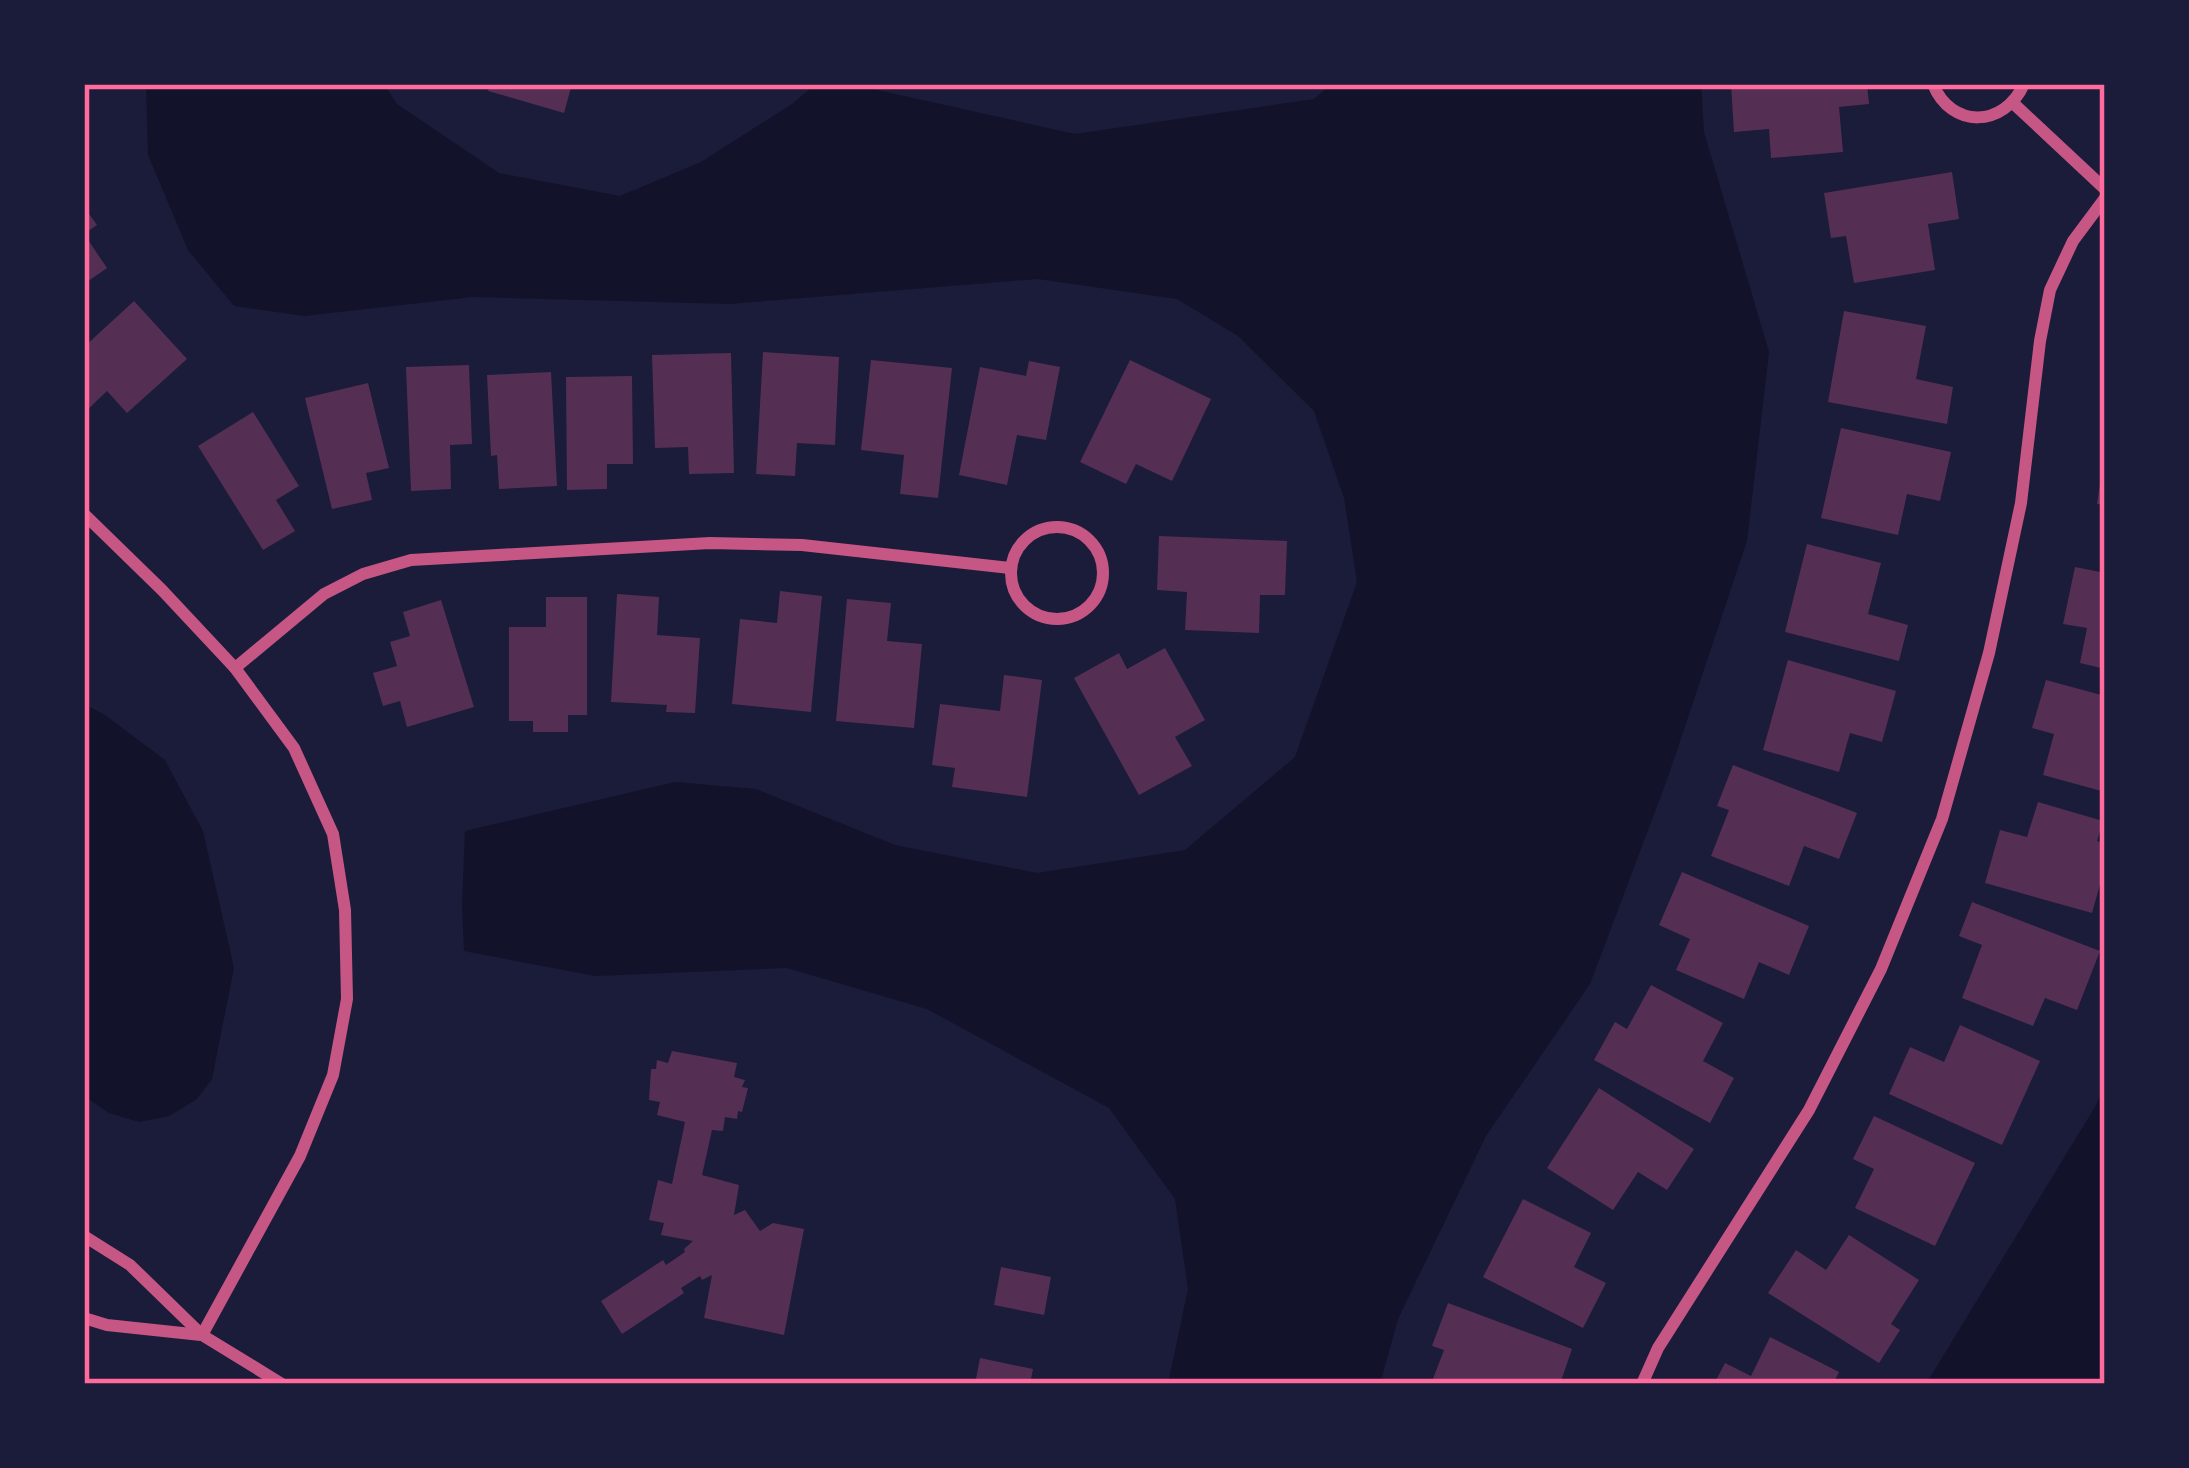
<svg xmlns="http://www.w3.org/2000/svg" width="2189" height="1468" font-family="Jost,sans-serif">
	<rect width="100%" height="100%" fill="#1b1b3a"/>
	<g fill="#12122b">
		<polygon points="146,84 384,84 397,104 499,173 620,196 701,162 792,104 816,84 850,84 1075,134 1314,99 1332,84 1701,84 1704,132 1769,352 1747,541 1668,777 1590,984 1486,1136 1398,1319 1380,1384 1168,1384 1188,1289 1175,1199 1109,1108 927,1009 787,968 595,976 464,951 462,906 465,831 675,782 756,789 895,845 1037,873 1185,850 1295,757 1357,582 1344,498 1314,411 1238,336 1177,299 1038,279 729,304 473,297 304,316 234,306 188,250 148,155"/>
		<polygon points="86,705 105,715 165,760 203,831 234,968 212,1079 197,1099 169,1116 139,1122 109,1113 84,1096"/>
		<polygon points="2105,1085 2105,1384 1926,1384 2095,1107"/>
	</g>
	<g fill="#542f53">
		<polygon points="490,84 572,84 564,113 488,91"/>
		<polygon points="1731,84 1867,84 1869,104 1839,107 1843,152 1771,158 1769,129 1734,132"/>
		<polygon points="1952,172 1959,219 1928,224 1935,270 1854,283 1846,236 1831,238 1824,193"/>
		<polygon points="84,207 97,225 84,234 107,268 84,284"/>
		<polygon points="134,301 187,359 127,413 107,391 84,413 84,347"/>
		<polygon points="1844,311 1926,326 1916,379 1953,387 1947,424 1828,402"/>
		<polygon points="763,352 839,357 835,445 797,443 795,476 756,474"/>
		<polygon points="731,353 734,473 689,474 688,447 655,448 652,355"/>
		<polygon points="871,360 952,368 938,498 900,494 904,455 861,450"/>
		<polygon points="1130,360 1211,399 1172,481 1136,464 1126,484 1080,462"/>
		<polygon points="1029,361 1060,367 1046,440 1017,435 1007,485 959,475 980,367 1026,376"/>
		<polygon points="469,365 472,444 450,445 451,489 411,491 406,367"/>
		<polygon points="551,372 557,486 499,489 497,455 491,456 487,375"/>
		<polygon points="632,376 633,464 607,464 607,489 567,490 566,377"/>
		<polygon points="368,383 389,468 366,473 372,500 332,509 305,398"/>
		<polygon points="253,412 299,486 276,500 295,531 263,550 198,446"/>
		<polygon points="1841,428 1951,452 1940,501 1907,494 1898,535 1821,518"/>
		<polygon points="2102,471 2105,471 2105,505 2097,504"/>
		<polygon points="1159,536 1287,541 1285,595 1260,595 1259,633 1185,630 1187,592 1157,590"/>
		<polygon points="1807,544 1881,563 1868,614 1908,625 1899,661 1785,632"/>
		<polygon points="2075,567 2105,573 2105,669 2080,663 2087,628 2063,624"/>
		<polygon points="780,591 822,596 811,712 732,704 740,619 777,623"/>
		<polygon points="617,594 659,597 657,635 700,638 695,713 666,712 667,705 611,702"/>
		<polygon points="546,597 587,597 587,715 568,715 568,732 533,732 533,721 509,721 509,627 546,627"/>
		<polygon points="847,599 891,603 887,641 922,644 914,728 836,721"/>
		<polygon points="441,600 474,707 407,727 400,701 383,706 373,673 397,666 390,642 410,636 403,612"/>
		<polygon points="1165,648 1205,720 1175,737 1192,766 1139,795 1074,678 1119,653 1127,669"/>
		<polygon points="1788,660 1896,691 1882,742 1850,733 1839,772 1763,750"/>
		<polygon points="1004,675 1042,680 1027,797 952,787 955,768 932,765 940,704 1000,711"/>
		<polygon points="2046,680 2105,696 2105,792 2043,775 2054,734 2032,728"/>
		<polygon points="1733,765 1857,813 1839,859 1804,846 1789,886 1711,856 1729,810 1717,806"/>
		<polygon points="2038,802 2103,821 2097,841 2105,844 2105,867 2092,913 1985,883 2000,830 2027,837"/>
		<polygon points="1682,872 1809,926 1789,975 1759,962 1744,999 1676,970 1690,939 1659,925"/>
		<polygon points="1972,902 2100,951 2077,1010 2045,998 2033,1026 1962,998 1982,945 1959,936"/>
		<polygon points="1651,985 1723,1023 1703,1061 1734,1078 1710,1123 1594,1060 1615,1022 1627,1029"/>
		<polygon points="1960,1025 2040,1061 2002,1145 1889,1094 1910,1047 1944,1062"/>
		<polygon points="672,1051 737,1063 734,1077 745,1080 742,1087 748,1088 742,1112 738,1111 737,1119 725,1117 723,1131 712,1130 702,1175 739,1185 734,1215 745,1210 760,1231 773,1223 804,1229 784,1335 704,1318 712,1275 702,1280 700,1276 681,1288 684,1293 622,1334 601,1301 663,1260 666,1265 685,1252 684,1249 693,1241 661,1235 664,1223 649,1220 658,1180 672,1184 685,1122 657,1115 660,1102 649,1100 651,1069 656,1069 657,1060 668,1063"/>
		<polygon points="1599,1088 1694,1149 1667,1190 1638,1172 1613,1210 1547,1168"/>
		<polygon points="1874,1116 1975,1163 1935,1246 1855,1208 1874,1169 1853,1159"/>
		<polygon points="1523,1199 1591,1233 1574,1267 1606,1283 1583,1328 1483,1277"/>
		<polygon points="1849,1235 1919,1280 1891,1324 1900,1330 1879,1363 1768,1293 1796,1250 1826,1270"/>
		<polygon points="1001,1267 1051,1277 1044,1315 994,1305"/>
		<polygon points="1448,1303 1572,1349 1560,1384 1431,1384 1444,1350 1432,1346"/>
		<polygon points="1770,1337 1839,1372 1833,1384 1714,1384 1725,1363 1751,1376"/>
		<polygon points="980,1358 1033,1369 1030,1384 975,1384"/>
	</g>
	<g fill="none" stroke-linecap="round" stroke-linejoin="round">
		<g stroke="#c65784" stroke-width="12">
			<path d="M1933,84C1951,129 2004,128 2024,84"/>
			<polyline points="2013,103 2105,189"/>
			<polyline points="84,514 162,590 235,668 294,748 333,834 345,910 347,999 333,1075 300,1156 202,1335"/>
			<circle cx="1057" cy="573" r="46"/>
			<polyline points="235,668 324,594 363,574 411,560 710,543 802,545 1010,568"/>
			<polyline points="84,1236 130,1265 202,1335 282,1384"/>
			<polyline points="84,1318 107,1325 201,1335"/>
			<polyline points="1642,1384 1658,1348 1809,1110 1881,969 1942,819 1989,653 2021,503 2040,341 2050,290 2073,241 2105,198"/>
		</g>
	</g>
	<rect width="2189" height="1468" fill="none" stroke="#1b1b3a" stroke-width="174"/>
	<rect x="87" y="87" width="2015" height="1294" fill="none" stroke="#ff6b9d" stroke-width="4.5"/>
</svg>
